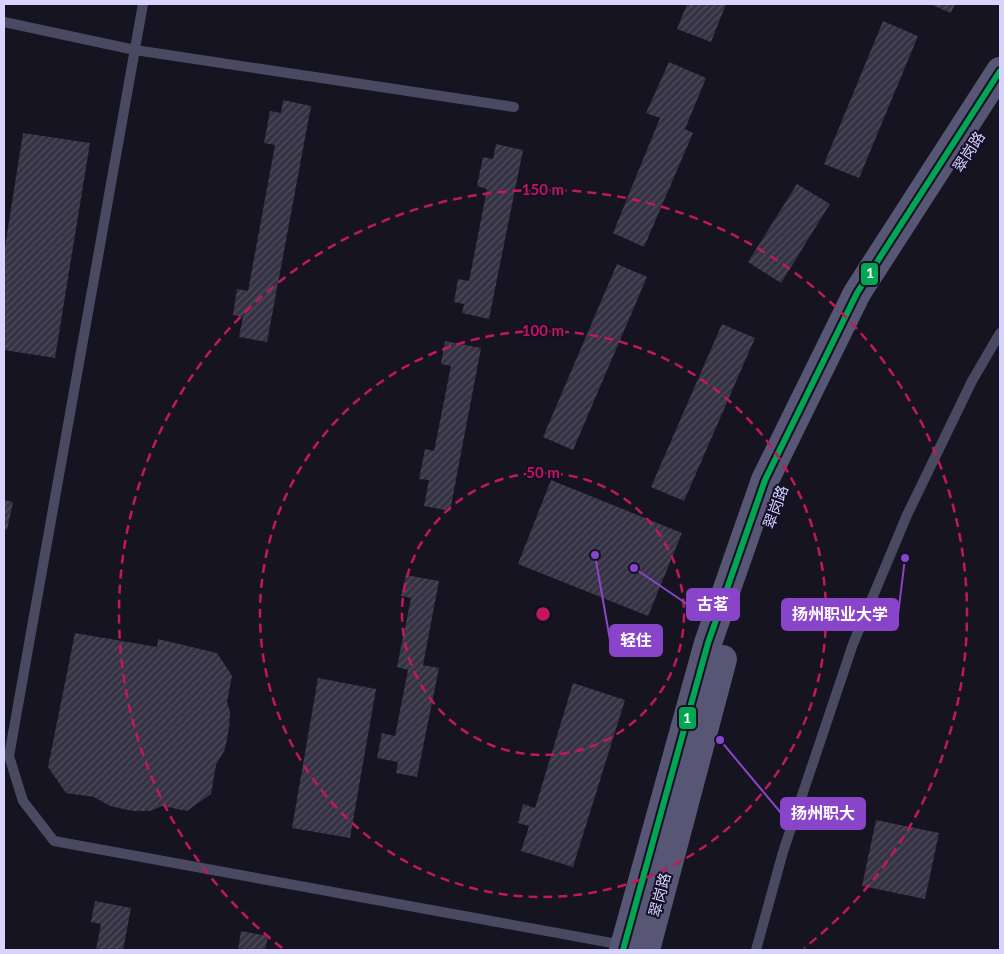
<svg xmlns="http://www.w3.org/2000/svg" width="1004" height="954" font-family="Lato,'Noto Sans SC',sans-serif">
	<defs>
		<pattern id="building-hatch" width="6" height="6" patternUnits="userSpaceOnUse" patternTransform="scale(1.25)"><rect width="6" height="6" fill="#343243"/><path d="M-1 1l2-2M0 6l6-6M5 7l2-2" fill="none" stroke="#514f5f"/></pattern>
	</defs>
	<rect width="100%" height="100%" fill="#161421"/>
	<g fill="url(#building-hatch)">
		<polygon points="687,4 726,4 711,42 677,29"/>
		<polygon points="930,4 955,4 951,13"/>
		<polygon points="883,21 918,36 859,178 824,164"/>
		<polygon points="669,62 706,78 685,129 693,133 644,247 613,233 660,118 646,113"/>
		<polygon points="283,100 311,106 267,342 239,337 243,317 233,315 237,289 248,291 275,145 264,143 270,111 281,113"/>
		<polygon points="23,133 90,143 55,358 4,350 4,253"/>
		<polygon points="496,144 523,150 489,319 462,313 464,304 454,302 458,279 469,281 487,189 477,186 483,157 493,159"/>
		<polygon points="797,184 830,204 781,283 748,262"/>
		<polygon points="617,264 647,277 573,450 543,437"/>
		<polygon points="722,324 755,338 684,501 651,487"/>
		<polygon points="445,341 481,348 450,511 424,506 429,480 419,479 425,449 434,451 451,366 441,364"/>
		<polygon points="551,480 682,533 648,616 518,564"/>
		<polygon points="4,500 13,502 7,530 4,529"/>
		<polygon points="406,575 439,581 423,665 439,668 417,777 396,773 398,762 377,758 382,733 395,736 408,670 397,667 411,598 401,596"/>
		<polygon points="75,633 157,647 158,639 217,653 232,676 227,702 230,712 229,728 225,749 216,765 211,794 187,811 162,806 150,811 133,811 110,806 94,797 66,793 48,767"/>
		<polygon points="318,678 376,689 350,838 292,828"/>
		<polygon points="573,683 625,700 573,867 521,851 529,826 518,823 523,804 535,808"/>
		<polygon points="876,820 939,833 925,899 862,886"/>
		<polygon points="95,901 131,908 123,950 96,950 101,924 91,922"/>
		<polygon points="241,931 268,936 265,950 238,950"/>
	</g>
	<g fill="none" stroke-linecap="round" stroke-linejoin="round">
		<g stroke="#4a4962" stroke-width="10">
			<polyline points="4,22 135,50 514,107"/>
			<polyline points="5,755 9,756 23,801 54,841 623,945"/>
			<polyline points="9,756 143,4"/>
			<polyline points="756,950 783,852 853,644 907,515 972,381 1000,333"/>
		</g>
		<g stroke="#575674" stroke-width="28">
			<polyline points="623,950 708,643 765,480 857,293 1000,71"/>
			<polyline points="646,950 723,659"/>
		</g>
		<defs>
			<polyline id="bus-1" points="623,950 708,643 765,480 857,293 1000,71"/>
		</defs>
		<use href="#bus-1" stroke="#130f26" stroke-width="10"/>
		<use href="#bus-1" stroke="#00a651" stroke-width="6"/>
	</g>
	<g fill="none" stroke="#c2185b" stroke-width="2.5" stroke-dasharray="9 6">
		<circle cx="543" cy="614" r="141"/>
		<circle cx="543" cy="614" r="283"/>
		<path d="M282 948A424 424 0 1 1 804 948"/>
	</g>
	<g text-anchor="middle" stroke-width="4" stroke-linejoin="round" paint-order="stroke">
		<g font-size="15" fill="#d9d4ff" stroke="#130f26">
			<text transform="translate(969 152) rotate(-57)" y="5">翠岗路</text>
			<text transform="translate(776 507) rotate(-70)" y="5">翠岗路</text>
			<text transform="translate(660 895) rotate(-75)" y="5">翠岗路</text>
		</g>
	</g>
	<circle cx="543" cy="614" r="8" fill="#c2185b" stroke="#130f26" stroke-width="2.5"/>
	<g font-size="15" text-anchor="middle" font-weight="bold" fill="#c2185b" stroke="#130f26" stroke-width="4" stroke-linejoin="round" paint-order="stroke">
		<text x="543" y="195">150 m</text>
		<text x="543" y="336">100 m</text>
		<text x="543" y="478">50 m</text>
	</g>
	<path fill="none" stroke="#8945c9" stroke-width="2" d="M634 568L687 604M905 558L898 615M595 555L610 640M720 740L781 813"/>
	<g fill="#8945c9" stroke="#130f26" stroke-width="2">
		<circle cx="634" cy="568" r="5"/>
		<circle cx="905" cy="558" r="5"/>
		<circle cx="595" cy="555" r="5"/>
		<circle cx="720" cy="740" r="5"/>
	</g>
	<g fill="#8945c9" stroke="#8945c9" stroke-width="2">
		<rect x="687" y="589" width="52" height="31" rx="5"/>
		<rect x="782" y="599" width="116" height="31" rx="5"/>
		<rect x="610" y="625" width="52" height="31" rx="5"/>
		<rect x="781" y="798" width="84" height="31" rx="5"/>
	</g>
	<g font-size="16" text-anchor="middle" font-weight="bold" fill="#fff">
		<text x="713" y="610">古茗</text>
		<text x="840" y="620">扬州职业大学</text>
		<text x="636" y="646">轻住</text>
		<text x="823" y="819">扬州职大</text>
	</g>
	<g stroke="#130f26" stroke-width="2">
		<rect x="860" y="262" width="19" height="24" rx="5" fill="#00a651"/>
		<rect x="678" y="706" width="19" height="24" rx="5" fill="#00a651"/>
	</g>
	<g font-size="14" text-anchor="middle" font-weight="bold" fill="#fff">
		<text x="870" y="278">1</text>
		<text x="687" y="723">1</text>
	</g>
	<rect width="1004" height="954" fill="none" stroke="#d9d4ff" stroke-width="10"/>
</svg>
